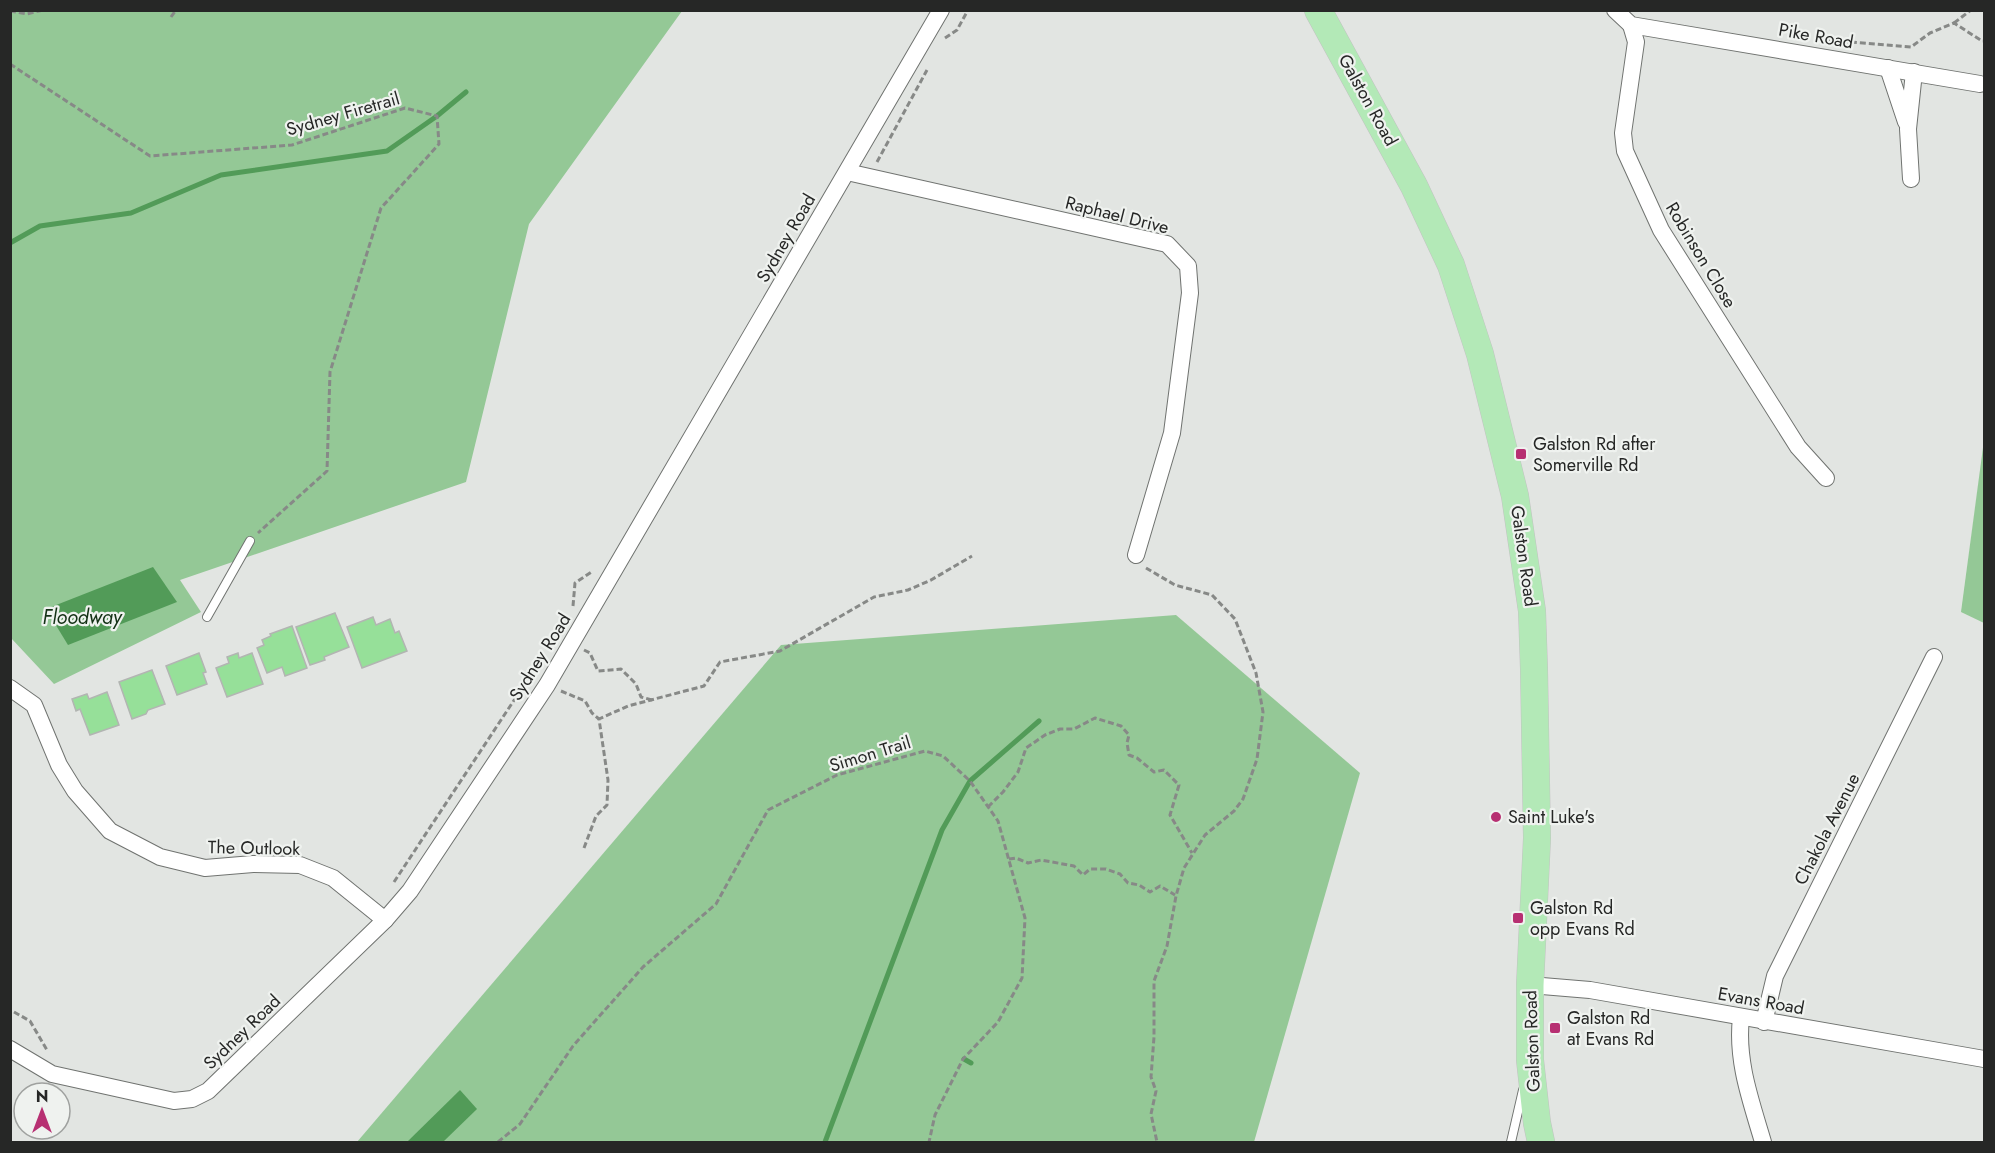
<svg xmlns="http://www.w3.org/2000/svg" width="1995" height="1153" font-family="Jost,sans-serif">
	<rect width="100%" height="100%" fill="#e2e5e2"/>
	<g fill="#94c896">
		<polygon points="10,11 682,11 529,224 466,482 180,580 201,612 54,684 11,638"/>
		<polygon points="1984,440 1984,623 1961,612"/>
		<polygon points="1176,615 1360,773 1254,1142 357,1142 781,645"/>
	</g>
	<g fill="#529b58">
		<polygon points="153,567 177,602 68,645 46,609"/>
		<polygon points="460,1090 477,1109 443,1142 407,1142"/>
	</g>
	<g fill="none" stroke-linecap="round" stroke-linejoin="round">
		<g stroke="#529b58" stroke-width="5">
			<polyline points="10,243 40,226 131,213 221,175 387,151 437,116 466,92"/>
			<polyline points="964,1059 971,1063"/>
			<polyline points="825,1142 942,830 970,781 1039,721"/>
		</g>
	</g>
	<g fill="#96e099" stroke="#b2b5b2" stroke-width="1.5">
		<polygon points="335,613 349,647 324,657 325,660 310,665 296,627"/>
		<polygon points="373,617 376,625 390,619 395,633 399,631 407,651 362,668 347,627"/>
		<polygon points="292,626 307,668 285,676 282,667 267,673 257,648 264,645 262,640 271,636 270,634"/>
		<polygon points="199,653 206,672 203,673 207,684 177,695 166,666"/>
		<polygon points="238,653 239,658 252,653 263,684 227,697 216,668 229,663 227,657"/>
		<polygon points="152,670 165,704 148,710 146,714 132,719 119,682"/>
		<polygon points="107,692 119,725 90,735 80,709 76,711 72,699 87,694 89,699"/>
	</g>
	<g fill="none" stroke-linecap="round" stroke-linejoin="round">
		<defs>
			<g id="lane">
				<polyline points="207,617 250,541"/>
				<polyline points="1511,1142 1523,1090"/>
			</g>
			<g id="street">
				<polyline points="1615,10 1631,25 1980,84"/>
				<polyline points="1631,25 1636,42 1623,133 1625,151 1661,230 1798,447 1826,478"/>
				<polyline points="1888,68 1906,122"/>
				<polyline points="847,172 1167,244 1188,266 1190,293 1172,433 1136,555"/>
				<polyline points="1911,179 1908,129 1914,72"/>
				<polyline points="10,688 34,705 59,765 75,791 110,831 160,857 205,868 253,864 300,865 333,878 385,920"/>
				<polyline points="1530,985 1590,990 1984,1059"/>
				<path d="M1741,1018C1736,1061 1751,1101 1763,1142"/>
				<polyline points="1764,1022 1775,976 1934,657"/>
				<polyline points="10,1049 52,1074 174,1101 192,1099 208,1091 385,920 410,891 547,685 941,10"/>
			</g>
			<polyline id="primary" points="1318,10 1414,186 1451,265 1480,354 1515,496 1532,611 1534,669 1537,838 1530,985 1530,1060 1537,1123 1541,1142"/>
		</defs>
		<use href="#lane" stroke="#707370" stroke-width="10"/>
		<use href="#street" stroke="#707370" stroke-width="18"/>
		<use href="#primary" stroke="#c2c3c2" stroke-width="28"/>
		<g stroke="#878987" stroke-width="3" stroke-dasharray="6 3" stroke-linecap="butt">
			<polyline points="10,11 27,14 43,10"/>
			<polyline points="171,17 176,10"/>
			<polyline points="1954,23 1971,10"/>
			<polyline points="945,38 957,30 968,10"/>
			<polyline points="1815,39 1911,47 1930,33 1954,23 1982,41 1984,41"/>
			<polyline points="10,64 150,156 292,145 405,108 437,116 439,144 381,208 330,372 327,471 258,533"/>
			<polyline points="877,162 927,70"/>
			<polyline points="1146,568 1175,585 1212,595 1235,619 1256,673 1263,712 1257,759 1243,799 1234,811 1205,835 1184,868 1176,896 1167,946 1154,981 1154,1037 1151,1077 1156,1091 1151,1114 1157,1142"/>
			<polyline points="573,606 575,583 593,571"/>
			<polyline points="584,650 590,653 598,671 621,669 636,684 641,697 652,700"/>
			<polyline points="561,691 585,701 592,713 599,719"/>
			<polyline points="988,807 1003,792 1018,772 1026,748 1045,735 1060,729 1074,729 1095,718 1121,726 1129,735 1127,743 1129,755 1137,758 1154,772 1164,770 1179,785 1170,815 1192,853"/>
			<polyline points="584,848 596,816 607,805 608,780 599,719 628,706 704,686 720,662 780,651 874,597 908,590 931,580 972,556"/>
			<polyline points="1009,859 1016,858 1028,863 1041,860 1074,866 1083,875 1090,869 1106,869 1120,874 1128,883 1139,885 1150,892 1160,886 1175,895"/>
			<polyline points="394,882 536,667"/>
			<polyline points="14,1012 30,1021 47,1050"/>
			<polyline points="498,1142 520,1124 573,1046 643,967 716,904 768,810 837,775 925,751 943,756 970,781 998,821 1025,918 1022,978 998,1022 963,1059 935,1115 929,1142"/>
		</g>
		<use href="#lane" stroke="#fff" stroke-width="8"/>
		<use href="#street" stroke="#fff" stroke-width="16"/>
		<use href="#primary" stroke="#b3e9b7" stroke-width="27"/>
	</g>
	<g fill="#b73072" stroke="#eff2ef" stroke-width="2">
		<rect x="1515" y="448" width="12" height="12" rx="3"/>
		<circle cx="1496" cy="817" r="6"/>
		<rect x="1512" y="912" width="12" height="12" rx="3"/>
		<rect x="1549" y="1022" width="12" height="12" rx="3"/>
	</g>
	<g text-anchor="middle" stroke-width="4.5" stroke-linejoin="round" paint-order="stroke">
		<g font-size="18" fill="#262726" stroke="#eff2ef">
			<text transform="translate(1816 36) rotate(10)" y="6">Pike Road</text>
			<text transform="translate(1368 100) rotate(61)" y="6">Galston Road</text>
			<text transform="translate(343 114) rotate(-16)" y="6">Sydney Firetrail</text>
			<text transform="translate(1117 215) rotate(14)" y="6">Raphael Drive</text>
			<text transform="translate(786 238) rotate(-60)" y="6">Sydney Road</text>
			<text transform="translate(1701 255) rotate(59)" y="6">Robinson Close</text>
			<text transform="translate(1524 556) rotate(82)" y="6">Galston Road</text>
			<text transform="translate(540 657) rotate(-58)" y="6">Sydney Road</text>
			<text transform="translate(870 754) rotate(-17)" y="6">Simon Trail</text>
			<text transform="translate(1827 829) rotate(-63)" y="6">Chakola Avenue</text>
			<text transform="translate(254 848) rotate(1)" y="6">The Outlook</text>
			<text transform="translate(1761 1001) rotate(10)" y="6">Evans Road</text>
			<text transform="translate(242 1032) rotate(-44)" y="6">Sydney Road</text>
			<text transform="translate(1532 1041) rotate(-92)" y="6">Galston Road</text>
		</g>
		<g font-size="18" fill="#262726" stroke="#eff2ef" text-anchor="start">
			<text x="1533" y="450">Galston Rd after<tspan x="1533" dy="21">Somerville Rd</tspan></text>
			<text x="1508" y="823">Saint Luke's</text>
			<text x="1530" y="914">Galston Rd<tspan x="1530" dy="21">opp Evans Rd</tspan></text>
			<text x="1567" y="1024">Galston Rd<tspan x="1567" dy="21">at Evans Rd</tspan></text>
		</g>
		<g font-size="20" font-style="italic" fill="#133115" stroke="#eff2ef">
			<text x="82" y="624">Floodway</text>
		</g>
	</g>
	<rect width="1995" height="1153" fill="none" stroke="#262726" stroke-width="24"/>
	<g transform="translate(42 1111)"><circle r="28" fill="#eff2ef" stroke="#9fa19f" stroke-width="1.5"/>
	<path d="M0-4.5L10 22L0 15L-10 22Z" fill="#b73072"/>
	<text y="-9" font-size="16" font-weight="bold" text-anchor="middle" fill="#262726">N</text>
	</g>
</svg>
